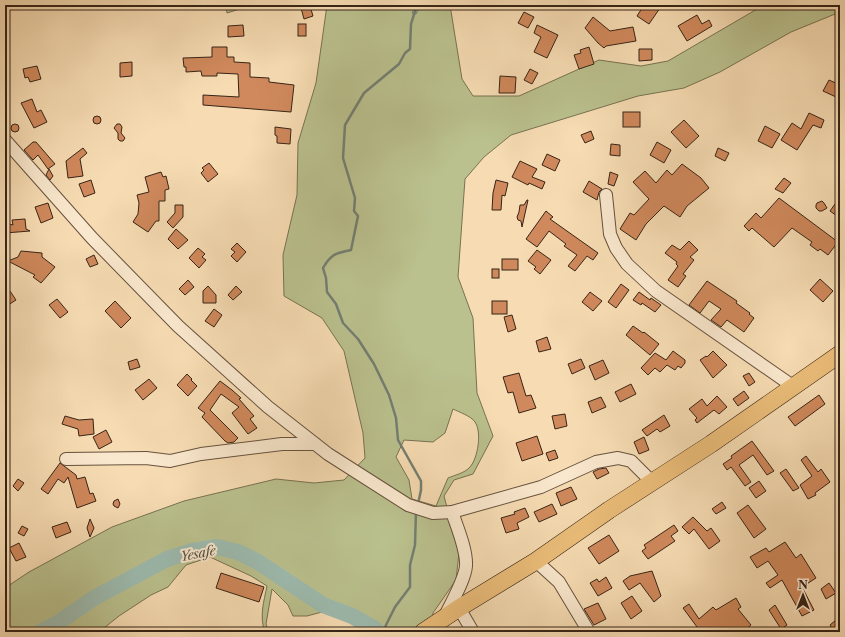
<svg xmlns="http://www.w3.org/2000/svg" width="845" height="637" font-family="'Libre Caslon Text',serif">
	<rect width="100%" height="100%" fill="#f7dcb3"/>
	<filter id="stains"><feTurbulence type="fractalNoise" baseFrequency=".005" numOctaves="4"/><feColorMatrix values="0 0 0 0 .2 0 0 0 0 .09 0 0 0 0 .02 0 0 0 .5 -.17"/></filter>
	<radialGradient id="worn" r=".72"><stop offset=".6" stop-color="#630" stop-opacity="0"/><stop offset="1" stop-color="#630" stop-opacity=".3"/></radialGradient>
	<g fill="#bac18e" stroke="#787252" fill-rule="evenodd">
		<polygon points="226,5 252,5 227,13"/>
		<path d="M327,5H450L462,79L473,96H519L599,60L641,66L668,61L764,5H840V12L791,32L720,72L684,88L638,96L511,135L484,157L465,179L458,277L473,318L477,393L493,436L473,474L454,480L444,496L459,553L456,580L433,613L431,632H378L375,629L352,616L324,605L322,612L307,616H293L288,605L272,589L266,624L269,632H265C259,617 264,601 267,586L251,576L210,557L186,565L168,587L151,595L119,616L99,632H5V588L29,572L112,527L184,501L276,479L314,483L344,480L365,458L363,433L344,351L322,318L284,296L283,255L297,195L298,143L316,83ZM453,409C459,412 471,416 475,422C482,432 478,458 470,467C465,473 455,475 448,478L436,506L412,499L409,480L396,457L404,440L433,442L445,433Z"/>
	</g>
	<polygon fill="#9dbbaf" stroke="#747f72" points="411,5 421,5 424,6 418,10 416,14 412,13 414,9 411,9"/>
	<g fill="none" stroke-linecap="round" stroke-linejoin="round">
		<g stroke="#747f72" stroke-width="2.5">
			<path d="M415,5L416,8L411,24L410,49L405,53L399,64L364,93L345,125L343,158L355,198L354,211L358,216L351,250C336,253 331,254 323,268L326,278L327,292L336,304L343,323L358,339L374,364L389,395L396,418L398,440L421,481V490L418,504"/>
			<polyline points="384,632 386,625 395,607 410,587 410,565 415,545 416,511"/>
		</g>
		<polyline stroke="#9dbbaf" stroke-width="16" points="40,632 59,622 94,598 167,559 193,551 217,547 238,552 258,562 323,605 352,616 375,629 378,632"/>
	</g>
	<g fill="#d0895c" stroke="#372417">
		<polygon points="644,5 655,5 660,8 649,24 637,16"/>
		<polygon points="310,6 313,16 304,19 301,8"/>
		<polygon points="524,12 534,17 528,28 518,23"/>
		<polygon points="697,15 702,24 709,20 712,26 687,41 678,26"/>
		<polygon points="593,17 610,31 633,27 636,41 606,46 604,48 598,43 585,28"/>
		<rect x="298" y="24" width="8" height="12"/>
		<polygon points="243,25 244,36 228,37 228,26"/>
		<polygon points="537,25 558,35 547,58 534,52 541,37 534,33"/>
		<polygon points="212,47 227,47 227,57 234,57 234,62 250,63 250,77 269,78 269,82 294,85 291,112 203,105 203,95 239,97 238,74 217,73 217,76 202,76 201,71 186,72 186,67 184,67 183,58 212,57"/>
		<polygon points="589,47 594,64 579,69 574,55 581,53 580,50"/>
		<polygon points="639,49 652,49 652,60 639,61"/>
		<polygon points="132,62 132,76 120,77 120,63"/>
		<polygon points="37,66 41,79 30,82 28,77 25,78 23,69"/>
		<polygon points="530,69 538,73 532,84 524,80"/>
		<polygon points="500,76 516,77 515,93 499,93"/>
		<polygon points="829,80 840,85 836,97 823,91"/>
		<polygon points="32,99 37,112 41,110 47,122 34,128 21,103"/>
		<rect x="623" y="112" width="17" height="15"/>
		<polygon points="809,113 824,120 821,128 813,125 797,150 781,140 792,123 801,129"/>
		<circle cx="97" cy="120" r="4"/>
		<polygon points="684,120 699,136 686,148 671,132"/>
		<polygon points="117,124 120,124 122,127 121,133 125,138 123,141 120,141 118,139 118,133 114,128"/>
		<circle cx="15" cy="128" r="4"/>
		<polygon points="765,126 780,134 772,148 758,141"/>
		<polygon points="275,127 291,129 290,144 277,143 277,136 275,135"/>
		<polygon points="591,131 594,139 585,143 581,135"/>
		<polygon points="33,142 36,142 55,164 48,169 38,155 33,160 24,150"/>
		<polygon points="657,142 671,150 664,163 650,155"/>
		<polygon points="611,144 620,145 620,156 610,155"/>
		<polygon points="83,148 87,153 80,159 83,176 68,178 66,161"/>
		<polygon points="718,148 729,153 725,161 715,156"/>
		<polygon points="547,154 560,160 555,171 542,165"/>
		<polygon points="520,161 537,169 532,177 545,182 542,189 529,183 528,185 512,177"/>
		<polygon points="209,163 218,174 208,182 201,173 204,170 202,168"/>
		<polygon points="682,164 701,178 709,188 687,206 680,217 664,206 646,224 636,240 620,229 630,213 634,215 649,199 633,182 645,171 656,183 667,170 672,175"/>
		<polygon points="49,169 53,176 50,180 46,175"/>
		<polygon points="161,172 163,177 166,176 169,189 165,190 165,201 159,201 159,221 156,221 148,232 133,222 138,214 139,203 137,195 149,192 145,177"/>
		<polygon points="610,172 618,175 614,186 608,184"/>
		<polygon points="784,178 791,183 783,193 775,189"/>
		<polygon points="91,180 95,193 84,197 79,184"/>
		<polygon points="496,180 508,183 505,196 502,195 501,210 492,210 493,193"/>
		<polygon points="589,181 602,189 599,192 597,200 583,192"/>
		<polygon points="779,198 838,242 828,255 820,249 818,251 810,245 812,242 792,228 774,247 752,228 749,231 744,226 756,213 761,218"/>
		<polygon points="527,200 528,200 522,227 521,221 518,220 517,217 519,212 520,205 524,205"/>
		<polygon points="822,201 824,203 827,208 822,211 819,211 816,208 816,205 817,203"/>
		<polygon points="48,203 53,218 41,223 35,207"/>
		<polygon points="835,204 840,208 840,212 837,216 830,211"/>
		<polygon points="175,205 183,205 183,217 173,228 167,222 175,213"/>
		<polygon points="546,211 553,217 550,219 598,253 593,260 587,256 575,271 568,266 577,255 564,246 566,244 549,231 537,247 526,239"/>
		<polygon points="25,219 26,229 30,231 5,233 5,223 13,225 12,220"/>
		<polygon points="176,229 188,240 178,249 168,239"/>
		<polygon points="689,241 698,250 690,257 694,260 683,274 686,276 678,287 668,280 678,266 676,264 677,262 665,253 672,245 680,250"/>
		<polygon points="237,243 246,252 237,262 231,256 235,252 231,249"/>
		<polygon points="198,248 205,254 202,257 206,260 199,268 189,258"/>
		<polygon points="537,250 551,260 540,274 534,269 536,267 528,261"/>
		<polygon points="21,251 42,253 42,257 55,267 41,283 33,277 35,275 8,261 18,257"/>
		<polygon points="94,255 98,264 90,267 86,259"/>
		<rect x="502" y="259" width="16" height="11"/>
		<rect x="492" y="269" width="7" height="9"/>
		<polygon points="820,279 833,291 823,302 810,290"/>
		<polygon points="188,280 194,287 185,295 179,289"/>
		<polygon points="707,281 737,301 736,303 750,313 749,314 754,318 744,332 727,320 721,327 711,320 721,309 709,301 700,313 689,305"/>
		<polygon points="621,284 629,290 616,308 608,302"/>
		<polygon points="208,286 216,295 216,303 203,303 203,291"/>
		<polygon points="236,286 242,292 233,300 228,295"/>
		<polygon points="10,291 16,300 5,307 5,295"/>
		<polygon points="590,292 602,301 593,311 582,302"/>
		<polygon points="639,292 650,300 651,298 661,305 655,312 642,303 641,305 633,300"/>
		<polygon points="57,299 68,312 60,318 49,305"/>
		<polygon points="115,301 131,318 121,328 105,311"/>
		<rect x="492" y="301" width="15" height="13"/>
		<polygon points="214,309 222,315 214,327 205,321"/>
		<polygon points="512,315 516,329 508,332 504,317"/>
		<polygon points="633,326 643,333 644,332 659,344 650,355 626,335"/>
		<polygon points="547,337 551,349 539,352 536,341"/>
		<polygon points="673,351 685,360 685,363 681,368 678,366 675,370 667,365 660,372 655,368 648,375 641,368 655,353 666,360"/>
		<polygon points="713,351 727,365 713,378 700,360 706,356 707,357"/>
		<polygon points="137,359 140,367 130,370 128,362"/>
		<polygon points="581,359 585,368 572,374 568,364"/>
		<polygon points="603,360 609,373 595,380 589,366"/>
		<polygon points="519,373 526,396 531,395 536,408 519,413 513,392 508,393 503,377"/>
		<polygon points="749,373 755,382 749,386 743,376"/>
		<polygon points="187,374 192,379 191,380 197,386 188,396 177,385"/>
		<polygon points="149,379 157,388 143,400 135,390"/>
		<polygon points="220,381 232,390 241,398 239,399 254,416 250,419 257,428 248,434 232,413 239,407 221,394 210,410 238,438 234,442 228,443 225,441 202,417 205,413 198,408"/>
		<polygon points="631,384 636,394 620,402 615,392"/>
		<polygon points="744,391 749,398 738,406 733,399"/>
		<polygon points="819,395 825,404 795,426 788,417"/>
		<polygon points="717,396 727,407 719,414 714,410 697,423 695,420 697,418 689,409 702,399 707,406"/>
		<polygon points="601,397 606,407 592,413 588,402"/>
		<polygon points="565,414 567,426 555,429 552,416"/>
		<polygon points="664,415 670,426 660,432 657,429 647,436 642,430"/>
		<polygon points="65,416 79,420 93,419 94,434 79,436 78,429 62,424"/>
		<polygon points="106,430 112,442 99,449 93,437"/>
		<polygon points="537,436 543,454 522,461 516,443"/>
		<polygon points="644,437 649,450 639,454 634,442"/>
		<polygon points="752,441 774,471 767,475 753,455 739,465 751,482 745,486 731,467 727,470 723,464 732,458 731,456"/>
		<polygon points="555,450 558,458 549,461 546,453"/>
		<polygon points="806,456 818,472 821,469 830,482 815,493 816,495 808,499 800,485 812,476 801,460"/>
		<polygon points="60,463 76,475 77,479 85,477 90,494 93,493 96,501 77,508 68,477 64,483 58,479 48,494 41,489"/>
		<polygon points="606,468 609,473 597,479 593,472 599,469"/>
		<polygon points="786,469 799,488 793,491 780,473"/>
		<polygon points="18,479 24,483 18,491 13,486"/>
		<polygon points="759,481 766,491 756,498 749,488"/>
		<polygon points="571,487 577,499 561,506 556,493"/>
		<polygon points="118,499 120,504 118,508 114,506 113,504 114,501"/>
		<polygon points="722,502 726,508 716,514 712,509"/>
		<polygon points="552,504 557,514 539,522 534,512"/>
		<polygon points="748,505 766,529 754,538 737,513"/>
		<polygon points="525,508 529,517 517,523 519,529 506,533 501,518 515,514 514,512"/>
		<polygon points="693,517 707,531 711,528 720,541 709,549 694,529 689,534 682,527"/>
		<polygon points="90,519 94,528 90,537 87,528"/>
		<polygon points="67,522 71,532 56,538 52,527"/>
		<polygon points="674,525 678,531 671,536 675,541 648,559 642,551 646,548 644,545"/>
		<polygon points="22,526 28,529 24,536 18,533"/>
		<polygon points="609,535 619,551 599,564 588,548"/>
		<polygon points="785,542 796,558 801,554 816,578 802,587 814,610 802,616 782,580 770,588 766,583 778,575 768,561 757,568 750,557 766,548 769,552"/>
		<polygon points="19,543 26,557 16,561 9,548"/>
		<polygon points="652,571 661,596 654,602 640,583 629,590 623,581 630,576"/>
		<polygon points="221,573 264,587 259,602 216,588"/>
		<polygon points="606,577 612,588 598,596 590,583 597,579 599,582"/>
		<polygon points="829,583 836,593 826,599 821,589"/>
		<polygon points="632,596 642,611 631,619 621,603"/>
		<polygon points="736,598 741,607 738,609 751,625 743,632 689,632 697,627 683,608 689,604 699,619 713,607 716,610"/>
		<polygon points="598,603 606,619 594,625 584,609"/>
		<polygon points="775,605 787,625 781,629 769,610"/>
		<polygon points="836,620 840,625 840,632 835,632 830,625"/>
	</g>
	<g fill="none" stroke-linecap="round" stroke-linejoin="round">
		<defs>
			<g id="minor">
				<polyline points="5,140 92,238 178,326 268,407 328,454 408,505 433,513 452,512 541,487 596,462 618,458 631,461 652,482"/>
				<polyline points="606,195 610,234 616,248 627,264 656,291 794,387"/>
				<polyline points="66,459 146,458 170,461 201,454 282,444 315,444"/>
				<polyline points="536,561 559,582 589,632"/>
				<polyline points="459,608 473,632"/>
				<path d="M444,618C450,605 465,580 466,566C467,550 457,527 452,512"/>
			</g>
			<polyline id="highway" points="423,632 459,608 536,561 609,510 711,444 840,354"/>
		</defs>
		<use href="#minor" stroke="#67523e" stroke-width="14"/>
		<use href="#highway" stroke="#372417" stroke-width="18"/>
		<use href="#minor" stroke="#fae8ce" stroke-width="12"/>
		<use href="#highway" stroke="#ecbe7a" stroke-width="17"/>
	</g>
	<g text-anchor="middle" stroke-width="4" stroke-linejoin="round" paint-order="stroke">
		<g font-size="13" font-style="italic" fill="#565145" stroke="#fae8ce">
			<text transform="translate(198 553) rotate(-11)" y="5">Yesafe</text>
		</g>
	</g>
	<rect width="845" height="637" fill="none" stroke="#f7dcb3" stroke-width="20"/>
	<rect x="6" y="6" width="833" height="625" fill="none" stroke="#372417" stroke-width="2"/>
	<rect x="10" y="10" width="825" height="617" fill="none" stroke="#372417"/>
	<g transform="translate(803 595)" stroke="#fae8ce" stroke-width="3" paint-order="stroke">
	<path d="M0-3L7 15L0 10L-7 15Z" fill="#372417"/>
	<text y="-6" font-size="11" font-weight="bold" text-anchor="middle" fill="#372417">N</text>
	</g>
	<rect width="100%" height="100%" filter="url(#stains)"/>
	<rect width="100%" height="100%" fill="url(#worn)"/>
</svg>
